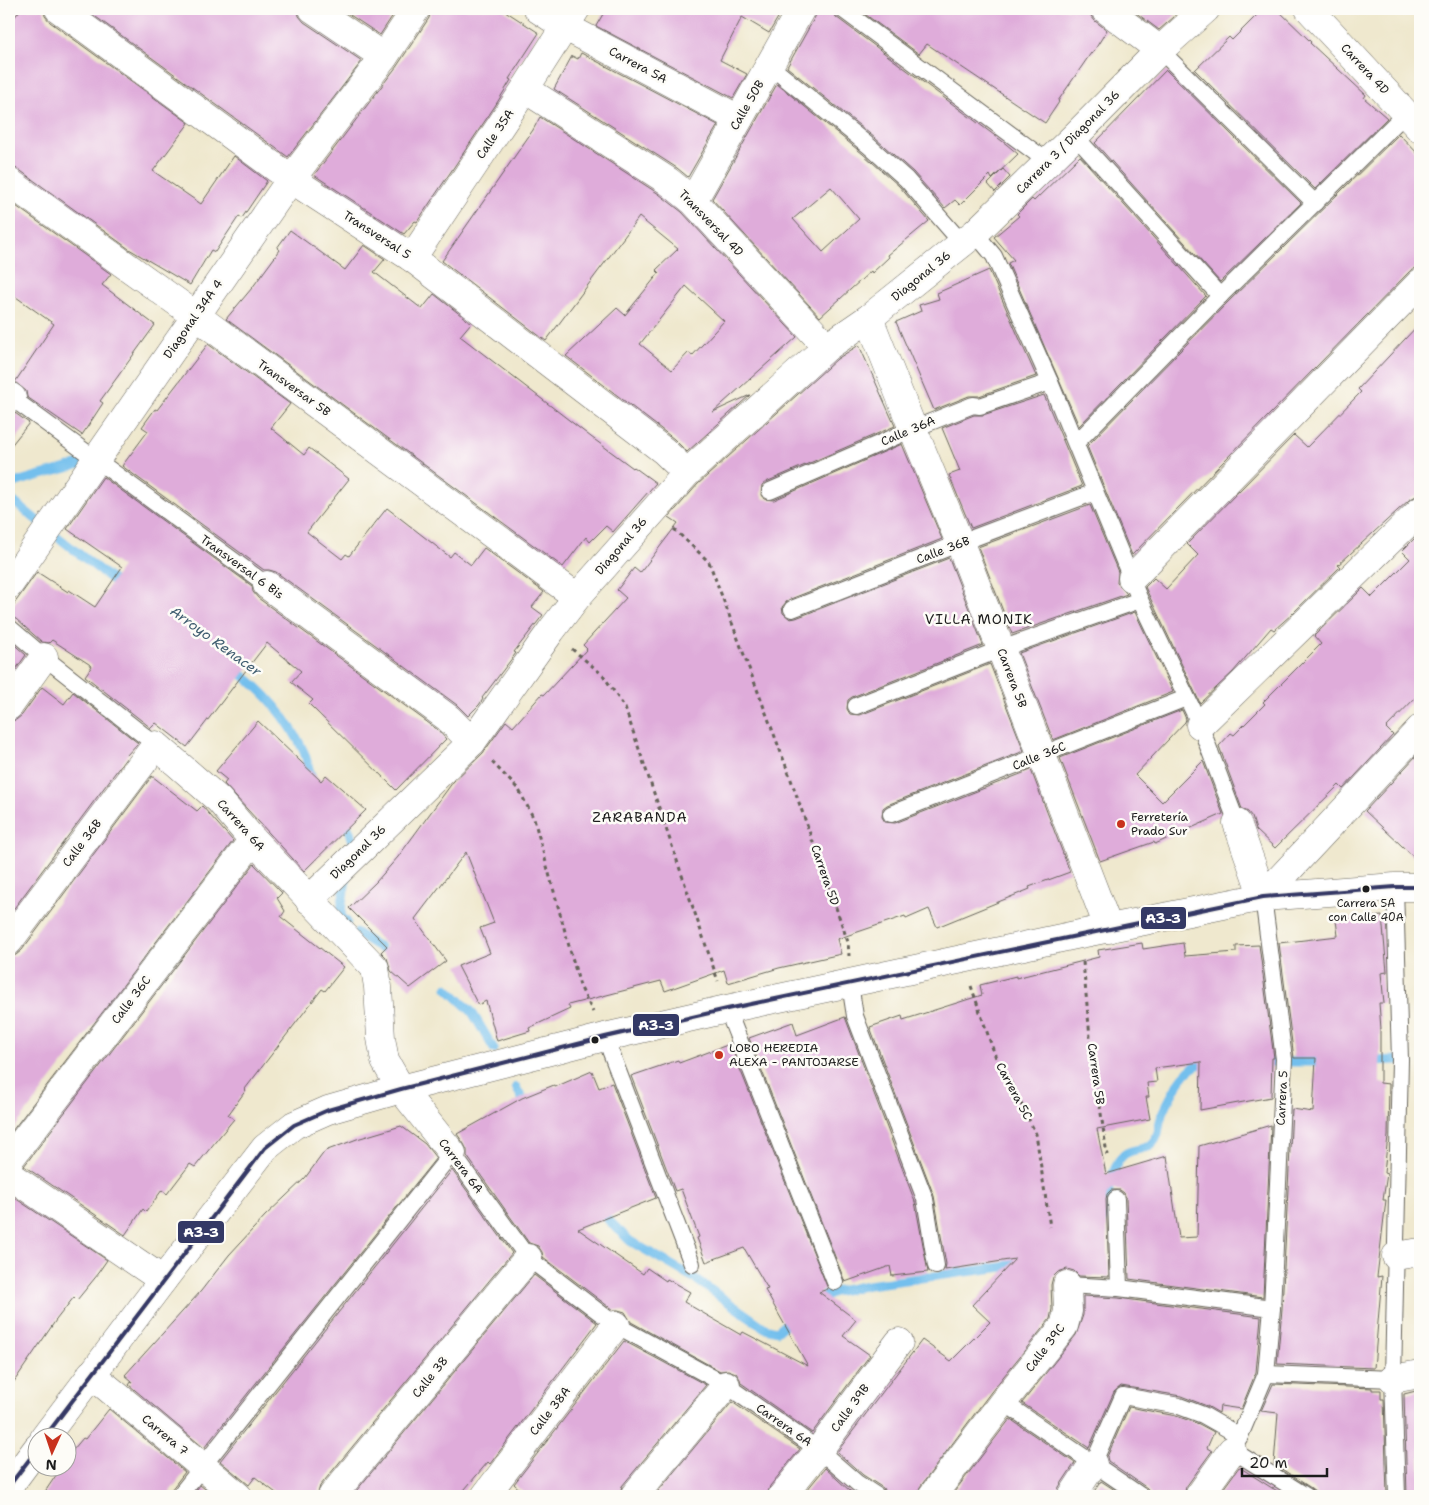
<svg xmlns="http://www.w3.org/2000/svg" width="1429" height="1505" font-family="'Shantell Sans',sans-serif">
	<rect width="100%" height="100%" fill="#fdfcf7"/>
	<filter id="ink" filterUnits="userSpaceOnUse"><feTurbulence type="fractalNoise" baseFrequency=".02" numOctaves="2"/><feDisplacementMap in="SourceGraphic" scale="10" xChannelSelector="R" yChannelSelector="G"/><feConvolveMatrix kernelMatrix="1 2 1 2 8 2 1 2 1" color-interpolation-filters="sRGB"/></filter>
	<filter id="wash" filterUnits="userSpaceOnUse"><feTurbulence type="fractalNoise" baseFrequency=".0096" numOctaves="4" result="noise"/><feDisplacementMap in="SourceGraphic" scale="20" xChannelSelector="R" yChannelSelector="G"/><feGaussianBlur stdDeviation="1.12" result="paint"/><feColorMatrix in="noise" values="0 0 0 0 0 0 0 0 0 0 0 0 0 0 0 0 0 1.4 0 .05"/><feComposite in="paint" operator="in"/></filter>
	<g filter="url(#wash)">
		<rect width="100%" height="100%" fill="#efe8ce"/>
		<g fill="none" stroke-linecap="round" stroke-linejoin="round">
			<g stroke="#73bfed" stroke-width="9">
				<path d="M9,485C34,475 61,471 86,462"/>
				<polyline points="9,498 122,588"/>
				<path d="M234,669C264,689 289,719 304,752C308,762 309,773 314,782"/>
				<path d="M342,818C349,827 353,837 354,849"/>
				<polyline points="347,922 341,916 342,903 347,875"/>
				<polyline points="357,933 380,948"/>
				<polyline points="447,988 472,1012 494,1049"/>
				<polyline points="1368,1061 1400,1060"/>
				<polyline points="1260,1062 1327,1062"/>
				<polyline points="516,1087 527,1108"/>
				<polyline points="598,1210 630,1241 694,1278 765,1328 777,1331 794,1317"/>
				<path d="M1103,1222C1110,1204 1107,1183 1116,1166C1125,1144 1142,1154 1153,1143C1160,1136 1158,1126 1161,1118C1167,1103 1179,1078 1191,1069C1197,1064 1205,1062 1213,1060"/>
				<polyline points="814,1301 834,1292 868,1285 1003,1267 1021,1260"/>
			</g>
		</g>
		<g id="blocks">
			<g fill="#dfacda" fill-rule="evenodd">
				<polygon points="21,9 44,9 45,16 50,22 189,123 153,171 201,204 234,156 267,181 242,218 239,216 215,252 211,250 190,285 129,249 18,169 9,167 9,24"/>
				<polygon points="85,9 298,9 299,16 304,22 362,61 288,157"/>
				<polygon points="341,9 397,9 380,35"/>
				<polygon points="431,9 502,9 539,33 509,79 511,80 495,106 417,222 415,221 404,234 314,175 397,66 429,18"/>
				<polygon points="606,9 783,9 769,33 742,17 720,60 747,74 733,98 596,26"/>
				<polygon points="817,9 832,9 836,17 1006,144 1018,154 992,179 990,175 960,205 955,200 945,208 913,172 875,138 787,67 815,17"/>
				<polygon points="858,9 1090,9 1091,16 1095,21 1107,30 1092,54 1091,53 1058,101 1059,102 1045,123 927,44 919,54"/>
				<polygon points="1131,9 1179,9 1174,17 1159,30"/>
				<polygon points="1263,9 1277,9 1311,42 1310,43 1366,95 1364,98 1387,118 1315,189 1195,70 1229,37 1232,40"/>
				<polygon points="581,53 718,125 688,177 677,168 554,89 572,56 578,59"/>
				<polygon points="1166,70 1301,203 1220,282 1095,143"/>
				<path d="M777,84L863,154L899,186L929,221L888,255L889,257L872,273L871,271L820,317L712,199ZM831,187L859,219L823,252L793,219Z"/>
				<path d="M540,117L659,194L682,212L797,337L713,412L750,395L687,452L674,439L566,356L617,308L625,315L659,273L656,270L678,249L639,217L546,341L442,261L533,130ZM686,286L724,321L692,356L689,352L672,370L640,344Z"/>
				<polygon points="1399,134 1420,156 1420,268 1415,268 1409,272 1132,555 1087,446 1227,303"/>
				<polygon points="1080,156 1206,296 1079,426 1008,263 1014,260 994,237 1019,216 1017,214 1032,199 1034,201"/>
				<polygon points="1003,169 1010,177 995,192 988,184"/>
				<polygon points="9,201 111,274 102,285 155,325 100,401 103,403 82,435 27,397 26,391 15,382 54,324 9,292"/>
				<polygon points="290,230 345,270 364,245 385,259 374,272 422,309 434,294 471,323 460,336 591,437 633,468 634,467 656,483 613,532 606,526 590,542 586,537 563,567 226,319 252,288 280,250 277,248"/>
				<polygon points="989,270 1036,376 979,396 969,396 934,410 896,322 921,311 919,305 939,299 937,293"/>
				<polygon points="1420,323 1420,496 1416,496 1409,500 1338,565 1340,567 1292,614 1274,630 1271,628 1233,672 1200,703 1145,587 1154,578 1166,589 1198,555 1187,544 1294,435 1307,447 1361,392 1358,389"/>
				<polygon points="208,344 290,404 271,428 304,455 309,448 349,479 307,532 342,559 346,554 349,556 387,508 450,557 454,552 471,565 484,548 544,592 532,607 543,615 514,652 516,653 482,698 483,699 479,705 468,716 457,705 276,572 269,570 264,570 122,466 148,431 142,427 155,409 157,410"/>
				<polygon points="859,345 895,426 766,482 762,485 761,495 764,499 774,500 902,444 942,539 788,600 782,607 783,613 790,619 796,618 949,558 983,645 852,697 848,700 847,709 850,714 860,715 990,664 1024,751 887,805 883,808 882,817 885,822 895,823 1031,770 1070,872 1029,887 1030,889 937,927 929,909 906,919 905,916 837,939 841,954 779,968 728,983 724,970 665,991 661,981 568,1005 570,1009 529,1028 530,1031 497,1041 486,1001 478,1005 458,966 490,953 480,928 494,923 466,852 415,919 446,961 410,988 391,971 387,958 381,952 387,946 349,908 376,882 398,857 453,782 483,753 506,721 513,727 542,694 544,695 587,649 583,645 626,598 617,590 634,568 640,573 678,523 669,517 698,484 837,359"/>
				<polygon points="1044,395 1082,486 971,528 949,475 960,471 942,428 974,415 983,415"/>
				<polygon points="9,413 15,413 29,423 9,448"/>
				<polygon points="103,477 252,586 253,592 258,598 438,730 446,739 396,790 309,704 313,700 291,682 301,671 267,643 187,747 156,723 151,728 85,676 92,666 52,640 49,643 42,642 16,619 9,617 9,611 37,572 68,592 69,590 95,607 122,567 67,529"/>
				<polygon points="1090,505 1118,572 1117,583 1127,594 1012,634 978,547"/>
				<polygon points="1420,533 1420,693 1386,728 1393,735 1343,789 1339,785 1275,848 1256,830 1252,817 1248,812 1242,809 1219,746 1231,733 1234,735 1265,704 1263,702 1321,644 1314,636 1363,588 1372,597 1410,559 1402,551"/>
				<polygon points="1135,612 1173,692 1053,740 1019,653"/>
				<polygon points="9,640 26,655 9,679"/>
				<polygon points="42,687 64,704 73,692 138,743 126,756 127,757 9,915 9,721 16,720 22,715"/>
				<polygon points="1182,710 1186,719 1185,722 1135,775 1162,802 1203,761 1223,814 1155,844 1154,842 1100,861 1060,758"/>
				<polygon points="258,721 321,781 326,775 366,810 304,871 224,784 227,780 216,771"/>
				<polygon points="1416,756 1420,760 1420,863 1365,811"/>
				<polygon points="152,776 197,811 202,806 233,841 9,1135 9,956 16,955 22,950"/>
				<polygon points="254,864 282,893 277,898 285,911 281,917 344,967 325,991 322,989 245,1089 246,1090 228,1115 234,1119 220,1136 195,1167 190,1164 167,1194 162,1190 146,1212 143,1209 125,1235 24,1166"/>
				<polygon points="1382,916 1387,972 1381,973 1384,1003 1379,1003 1381,1029 1380,1029 1380,1083 1389,1084 1388,1136 1384,1173 1387,1174 1383,1200 1386,1200 1377,1277 1382,1276 1374,1368 1277,1364 1282,1309 1292,1109 1313,1112 1316,1058 1294,1058 1279,943 1338,936 1336,920"/>
				<polygon points="1142,943 1143,949 1183,943 1185,956 1236,952 1236,946 1259,945 1274,1058 1272,1058 1271,1097 1200,1110 1201,1062 1155,1068 1157,1082 1147,1083 1149,1097 1146,1097 1150,1119 1097,1129 1106,1174 1167,1156 1179,1238 1197,1237 1199,1146 1271,1125 1263,1297 1129,1279 1126,1198 1124,1193 1120,1190 1111,1190 1107,1194 1106,1199 1109,1277 1079,1276 1074,1271 1067,1269 1058,1272 1053,1277 1051,1285 1052,1309 1050,1319 991,1392 920,1487 917,1496 887,1496 883,1488 863,1475 837,1452 922,1340 951,1361 990,1322 972,1305 1015,1259 945,1270 946,1264 934,1196 870,1027 902,1016 903,1020 982,995 980,985 1016,976 1016,978 1099,957 1098,950"/>
				<polygon points="845,1017 915,1202 928,1272 892,1276 890,1266 845,1282 749,1038 793,1022 797,1035"/>
				<polygon points="730,1044 828,1289 819,1292 856,1320 843,1336 870,1355 812,1433 741,1383 740,1379 736,1373 728,1370 720,1371 631,1322 625,1312 618,1310 613,1310 543,1257 542,1252 538,1246 529,1243 467,1156 467,1150 464,1144 457,1134 522,1098 554,1085 555,1087 592,1071 599,1088 612,1083 656,1198 578,1229 643,1274 647,1268 666,1281 667,1279 690,1292 684,1302 741,1335 743,1332 808,1366 765,1290 768,1289 744,1248 706,1262 697,1238 699,1237 681,1189 675,1191 631,1076 678,1060 679,1063"/>
				<polygon points="401,1126 425,1144 436,1158 204,1448 129,1385 132,1381 125,1375 201,1291 229,1255 265,1216 305,1178 325,1151 357,1139"/>
				<polygon points="452,1170 512,1253 320,1486 317,1496 280,1496 255,1477 249,1485 220,1461"/>
				<polygon points="9,1194 107,1260 98,1273 99,1273 77,1300 74,1297 56,1320 9,1389"/>
				<polygon points="534,1275 597,1323 490,1464 488,1462 459,1496 352,1496"/>
				<polygon points="1083,1296 1118,1298 1261,1317 1256,1372 1241,1409 1220,1406 1219,1413 1207,1406 1181,1396 1121,1386 1114,1392 1089,1448 1022,1403 1076,1335 1083,1315"/>
				<polygon points="624,1341 706,1385 622,1486 619,1496 527,1496 514,1484"/>
				<polygon points="1273,1384 1372,1388 1372,1390 1381,1390 1381,1399 1384,1399 1387,1496 1316,1496 1315,1491 1311,1488 1274,1464 1278,1413 1261,1411"/>
				<polygon points="1420,1390 1420,1494 1407,1495 1404,1394"/>
				<polygon points="732,1402 800,1449 770,1486 767,1496 654,1496"/>
				<polygon points="1129,1407 1176,1416 1199,1424 1214,1432 1207,1448 1212,1451 1186,1487 1184,1496 1151,1496 1147,1488 1108,1461 1107,1457"/>
				<polygon points="109,1409 185,1472 171,1490 169,1496 42,1496 61,1468 68,1468 68,1458 73,1450 83,1438 85,1439"/>
				<polygon points="1010,1419 1075,1463 1059,1487 1057,1496 951,1496"/>
				<polygon points="1239,1467 1272,1488 1287,1496 1218,1496"/>
				<polygon points="825,1468 850,1491 859,1496 802,1496"/>
				<polygon points="1101,1481 1124,1496 1091,1496"/>
				<polygon points="200,1485 214,1496 192,1496"/>
			</g>
		</g>
	</g>
	<g filter="url(#ink)">
		<use href="#blocks" fill-opacity="0" stroke="#66635a" stroke-width="1"/>
		<g fill="none" stroke-linecap="round" stroke-linejoin="round">
			<defs>
				<g id="service">
					<polyline points="842,9 1048,162"/>
					<polyline points="1160,50 1315,203"/>
					<polyline points="770,66 869,146 906,179 962,243"/>
					<polyline points="1075,136 1220,296"/>
					<polyline points="975,233 994,256 1050,382 1140,600 1200,725 1237,823"/>
					<polyline points="12,398 267,585"/>
					<polyline points="1076,443 1220,296 1406,113"/>
					<polyline points="770,491 913,429 973,405 980,406 1050,382"/>
					<polyline points="792,609 960,543 1095,492"/>
					<polyline points="9,627 44,657 156,745"/>
					<polyline points="856,706 1001,649 1140,600"/>
					<polyline points="891,814 1186,698"/>
					<polyline points="1395,887 1400,1060 1393,1379 1397,1496"/>
					<polyline points="1263,897 1284,1059 1272,1308 1266,1374 1240,1436 1232,1450 1306,1496"/>
					<polyline points="850,984 855,1016 925,1199 936,1266"/>
					<polyline points="727,1009 835,1282"/>
					<polyline points="605,1037 692,1264"/>
					<polyline points="1116,1199 1119,1288"/>
					<polyline points="1067,1285 1119,1288 1272,1308"/>
					<polyline points="1266,1374 1393,1379"/>
					<polyline points="1003,1402 1141,1496"/>
					<polyline points="1093,1464 1123,1396 1179,1406 1203,1415 1240,1436"/>
					<polyline points="179,1496 452,1153 528,1258 616,1325 726,1385 819,1450 857,1483 877,1496"/>
				</g>
				<g id="minor">
					<polyline points="59,9 291,179 412,258 664,451 687,473"/>
					<polyline points="313,9 384,57"/>
					<polyline points="538,9 564,26 739,119"/>
					<polyline points="1105,9 1160,50"/>
					<polyline points="1309,9 1420,129"/>
					<polyline points="525,89 668,181 693,201 827,347"/>
					<polyline points="9,182 195,315 577,597"/>
					<polyline points="693,201 801,9"/>
					<polyline points="412,258 525,89 576,9"/>
					<polyline points="869,318 913,429 960,543 1109,929"/>
					<polyline points="9,396 12,398"/>
					<polyline points="1132,578 1420,283"/>
					<polyline points="9,585 291,179 384,57 416,9"/>
					<polyline points="267,585 448,718 472,742"/>
					<polyline points="9,706 44,657"/>
					<polyline points="1200,725 1420,511"/>
					<polyline points="1237,823 1263,897 1420,729"/>
					<polyline points="309,900 472,742 551,631 577,597 687,473 827,347 869,318 975,233 1075,136 1160,50 1206,9"/>
					<polyline points="9,941 156,745 219,800 253,840 375,968 378,987 381,1038 385,1061 401,1089 452,1153"/>
					<polyline points="9,1160 253,840"/>
					<polyline points="9,1175 163,1280"/>
					<polyline points="1396,1256 1420,1252"/>
					<polyline points="91,1374 238,1496"/>
					<polyline points="1393,1379 1420,1374"/>
					<polyline points="332,1496 528,1258"/>
					<polyline points="485,1496 616,1325"/>
					<polyline points="634,1496 726,1385"/>
					<polyline points="782,1496 819,1450 899,1342"/>
					<polyline points="932,1496 1003,1402 1064,1326 1068,1311 1067,1285"/>
					<polyline points="1072,1496 1093,1464"/>
					<polyline points="1199,1496 1232,1450"/>
				</g>
				<g id="secondary">
					<polyline points="44,1438 163,1280 265,1148 294,1125 328,1110 401,1089 605,1037 727,1009 1080,934 1263,897 1395,887 1420,887"/>
					<polyline points="9,1486 38,1447"/>
				</g>
			</defs>
			<use href="#service" stroke="#66635a" stroke-width="18"/>
			<use href="#minor" stroke="#66635a" stroke-width="29"/>
			<use href="#secondary" stroke="#66635a" stroke-width="29"/>
			<g stroke="#66635a" stroke-width="3" stroke-dasharray="4 4" stroke-linecap="butt">
				<polyline points="674,529 709,562 789,774 848,942 849,956"/>
				<polyline points="572,649 603,675 625,708 718,981"/>
				<polyline points="492,762 519,790 534,819 580,986 593,1012"/>
				<polyline points="1083,962 1090,1037 1107,1155"/>
				<polyline points="971,986 996,1058 1005,1071 1036,1134 1050,1227"/>
			</g>
			<use href="#service" stroke="#fff" stroke-width="16"/>
			<use href="#minor" stroke="#fff" stroke-width="28"/>
			<use href="#secondary" stroke="#fff" stroke-width="28"/>
			<defs>
				<g id="bus-1">
					<polyline points="44,1438 265,1148 294,1125 328,1110 401,1089 605,1037 727,1009 1263,897 1395,887 1420,887"/>
					<polyline points="9,1486 38,1448"/>
				</g>
			</defs>
			<use href="#bus-1" stroke="#fdfcf7" stroke-width="8"/>
			<use href="#bus-1" stroke="#343965" stroke-width="4"/>
		</g>
	</g>
	<g fill="#c8321e" stroke="#fdfcf7" stroke-width="2">
		<circle cx="1121" cy="824" r="5"/>
		<circle cx="719" cy="1055" r="5"/>
	</g>
	<g fill="#1c1c1c" stroke="#fdfcf7" stroke-width="2">
		<circle cx="1366" cy="889" r="4.5"/>
		<circle cx="595" cy="1040" r="4.5"/>
	</g>
	<g text-anchor="middle" stroke-width="5" stroke-linejoin="round" paint-order="stroke">
		<g font-size="11" fill="#1c1c1c" stroke="#fdfcf7">
			<text x="1366" y="907">Carrera 5A<tspan x="1366" dy="14">con Calle 40A</tspan></text>
		</g>
		<g font-size="12" fill="#1c1c1c" stroke="#fdfcf7">
			<text transform="translate(638 65) rotate(28)" y="4">Carrera 5A</text>
			<text transform="translate(1365 69) rotate(47)" y="4">Carrera 4D</text>
			<text transform="translate(747 105) rotate(-60)" y="4">Calle 50B</text>
			<text transform="translate(495 134) rotate(-56)" y="4">Calle 35A</text>
			<text transform="translate(1068 142) rotate(-45)" y="4">Carrera 3 / Diagonal 36</text>
			<text transform="translate(711 223) rotate(46)" y="4">Transversal 4D</text>
			<text transform="translate(377 235) rotate(33)" y="4">Transversal 5</text>
			<text transform="translate(921 276) rotate(-39)" y="4">Diagonal 36</text>
			<text transform="translate(193 319) rotate(-55)" y="4">Diagonal 34A 4</text>
			<text transform="translate(294 388) rotate(36)" y="4">Transversar 5B</text>
			<text transform="translate(908 431) rotate(-23)" y="4">Calle 36A</text>
			<text transform="translate(621 546) rotate(-49)" y="4">Diagonal 36</text>
			<text transform="translate(943 550) rotate(-21)" y="4">Calle 36B</text>
			<text transform="translate(242 567) rotate(36)" y="4">Transversal 6 Bis</text>
			<text transform="translate(1012 678) rotate(69)" y="4">Carrera 5B</text>
			<text transform="translate(1039 756) rotate(-22)" y="4">Calle 36C</text>
			<text transform="translate(241 825) rotate(48)" y="4">Carrera 6A</text>
			<text transform="translate(82 843) rotate(-53)" y="4">Calle 36B</text>
			<text transform="translate(358 852) rotate(-44)" y="4">Diagonal 36</text>
			<text transform="translate(825 875) rotate(71)" y="4">Carrera 5D</text>
			<text transform="translate(131 1000) rotate(-53)" y="4">Calle 36C</text>
			<text transform="translate(1096 1074) rotate(82)" y="4">Carrera 5B</text>
			<text transform="translate(1014 1091) rotate(62)" y="4">Carrera 5C</text>
			<text transform="translate(1282 1098) rotate(-87)" y="4">Carrera 5</text>
			<text transform="translate(461 1166) rotate(53)" y="4">Carrera 6A</text>
			<text transform="translate(1045 1348) rotate(-53)" y="4">Calle 39C</text>
			<text transform="translate(430 1377) rotate(-51)" y="4">Calle 38</text>
			<text transform="translate(850 1408) rotate(-54)" y="4">Calle 39B</text>
			<text transform="translate(550 1411) rotate(-52)" y="4">Calle 38A</text>
			<text transform="translate(784 1425) rotate(35)" y="4">Carrera 6A</text>
			<text transform="translate(165 1435) rotate(40)" y="4">Carrera 7</text>
		</g>
		<g font-size="12" fill="#1c1c1c" stroke="#fdfcf7" text-anchor="start">
			<text x="1131" y="821">Ferretería<tspan x="1131" dy="14">Prado Sur</tspan></text>
			<text x="729" y="1052">LOBO HEREDIA<tspan x="729" dy="14">ALEXA - PANTOJARSE</tspan></text>
		</g>
		<g font-size="14" letter-spacing="1" fill="#1c1c1c" stroke="#fdfcf7">
			<text x="979" y="624">VILLA MONIK</text>
			<text x="640" y="822">ZARABANDA</text>
		</g>
		<g font-size="14" font-style="italic" fill="#3f5d70" stroke="#fdfcf7">
			<text transform="translate(216 641) rotate(36)" y="5">Arroyo Renacer</text>
		</g>
	</g>
	<g stroke="#fdfcf7" stroke-width="2">
		<rect x="1140" y="906" width="47" height="24" rx="5" fill="#343965"/>
		<rect x="632" y="1013" width="48" height="24" rx="5" fill="#343965"/>
		<rect x="177" y="1220" width="48" height="24" rx="5" fill="#343965"/>
	</g>
	<g font-size="14" text-anchor="middle" font-weight="bold" fill="#fff">
		<text x="1163" y="923">A3-3</text>
		<text x="656" y="1030">A3-3</text>
		<text x="201" y="1237">A3-3</text>
	</g>
	<rect width="1429" height="1505" fill="none" stroke="#fdfcf7" stroke-width="30"/>
	<g transform="translate(52 1452) rotate(183)"><circle r="24" fill="#fdfcf7" stroke="#a3a29f"/>
	<path d="M0-4L9 19L0 12L-9 19Z" fill="#c8321e"/>
	<text y="-8" font-size="14" font-weight="bold" text-anchor="middle" fill="#1c1c1c">N</text>
	</g>
	<path d="M1242 1468v8h85v-8" fill="none" stroke="#1c1c1c" stroke-width="2.5"/>
	<text x="1249" y="1468" font-size="15" fill="#1c1c1c" stroke="#fdfcf7" stroke-width="4" paint-order="stroke">20 m</text>
</svg>
